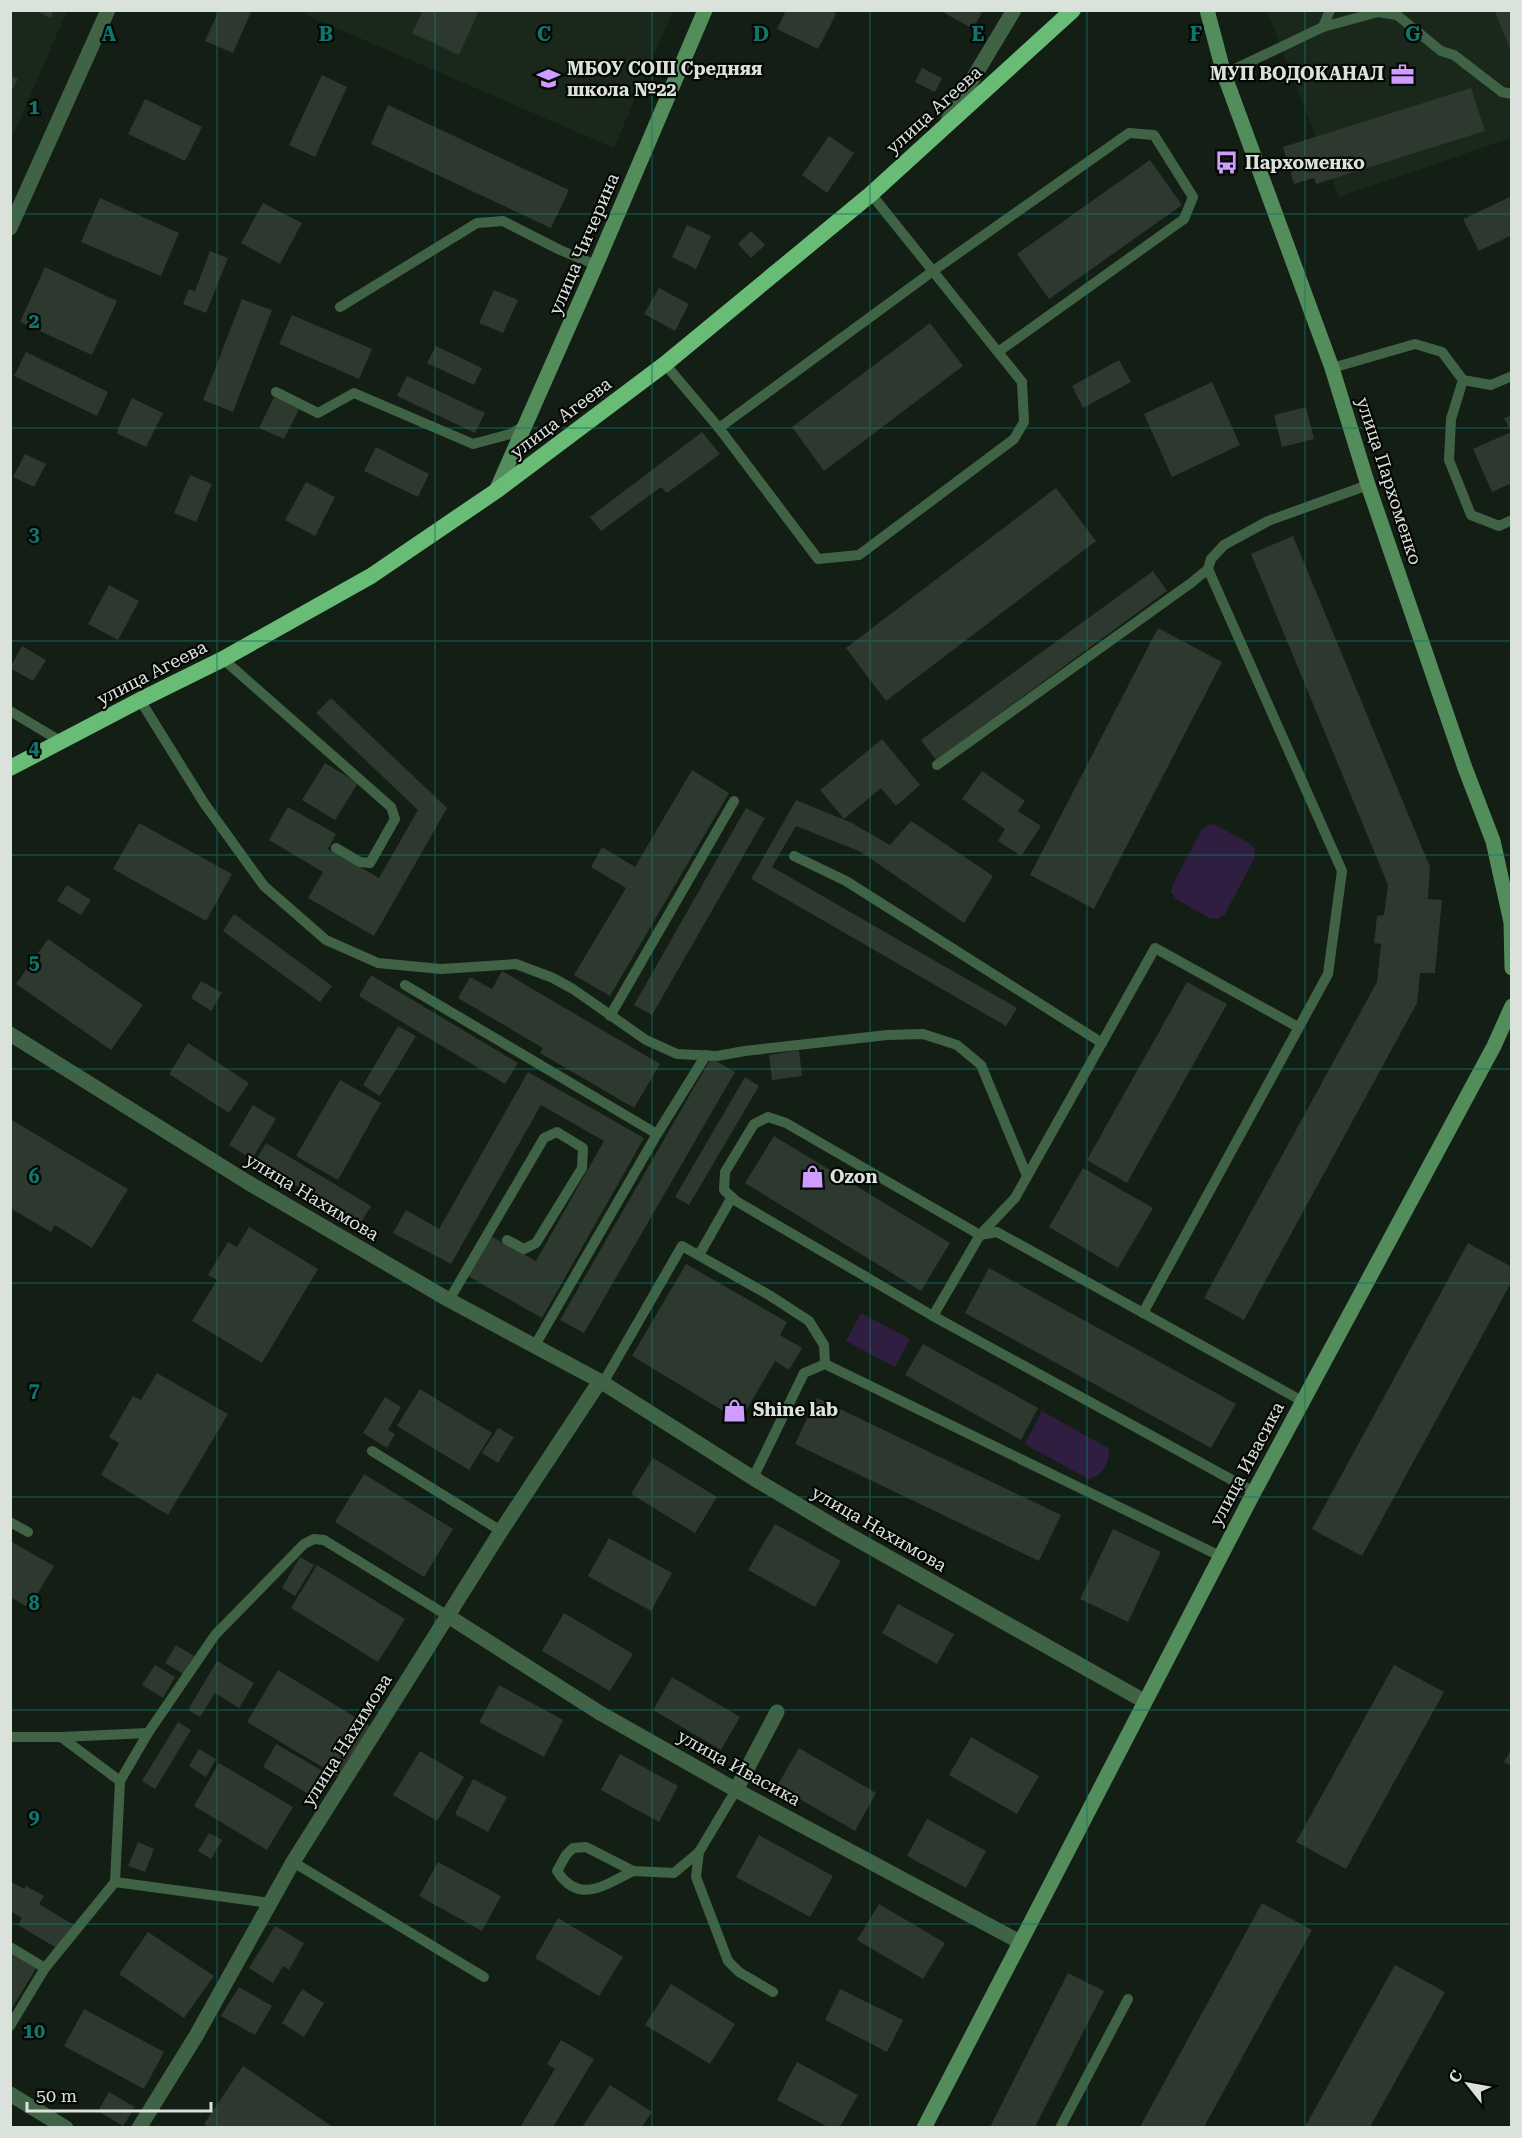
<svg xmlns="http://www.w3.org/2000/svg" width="1522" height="2138" font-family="'Roboto Serif',serif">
	<rect width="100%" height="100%" fill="#131e15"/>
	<g fill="#19281b">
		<polygon points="11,11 67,11 11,140"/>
		<polygon points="297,11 673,11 614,148"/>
		<polygon points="1267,11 1511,11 1511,138 1339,197"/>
	</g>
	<g fill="#301e41">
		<polygon points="1214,824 1249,843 1255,849 1255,857 1225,914 1218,919 1209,918 1176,899 1171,892 1173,884 1202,829 1208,825"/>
		<polygon points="861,1313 910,1339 895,1367 846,1341"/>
		<path d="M1042,1411L1108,1448C1111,1461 1102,1477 1088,1479L1025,1444Z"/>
	</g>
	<g fill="#2d382e">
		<polygon points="35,10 54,10 51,18"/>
		<polygon points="219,10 251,12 233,53 205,41"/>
		<polygon points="423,10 479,10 459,55 412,33"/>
		<polygon points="786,10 830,10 836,14 818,49 777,29"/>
		<polygon points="939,10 983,10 973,29"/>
		<polygon points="1494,10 1512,10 1512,53"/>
		<polygon points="922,68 942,78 935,92 915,82"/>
		<polygon points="10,75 18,79 10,94"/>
		<polygon points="322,75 347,87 315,157 289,145"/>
		<polygon points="1471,88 1485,131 1316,184 1314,178 1294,184 1283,147"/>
		<polygon points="145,99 202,127 185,161 128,134"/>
		<polygon points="388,105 569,190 551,228 371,144"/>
		<polygon points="829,136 854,153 827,193 802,175"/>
		<polygon points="1150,160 1182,205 1049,299 1017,254"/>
		<polygon points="1512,196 1512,235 1479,251 1463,219"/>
		<polygon points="100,198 179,233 161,276 81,242"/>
		<polygon points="263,203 302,223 280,264 241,243"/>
		<polygon points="687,225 711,236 696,269 672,257"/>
		<polygon points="751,231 765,245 751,258 738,244"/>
		<polygon points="210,251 228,258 206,313 183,304 189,289 195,291"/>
		<polygon points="45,267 117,301 92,355 20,322"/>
		<polygon points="659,288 689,304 675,331 644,314"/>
		<polygon points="494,290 518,300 503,333 479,323"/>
		<polygon points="242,299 272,310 233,412 203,400"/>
		<polygon points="292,315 372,349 359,379 279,344"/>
		<polygon points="930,323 963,366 824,471 792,427"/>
		<polygon points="436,346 482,368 474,385 427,363"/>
		<polygon points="26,352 108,392 97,416 14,376"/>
		<polygon points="1119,360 1131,382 1083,408 1072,386"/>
		<polygon points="407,376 485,413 475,433 397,396"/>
		<polygon points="1212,382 1240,445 1172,477 1144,414"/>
		<polygon points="274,397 299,409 284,439 259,428"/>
		<polygon points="132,398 163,413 146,447 116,433"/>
		<polygon points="1306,407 1314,439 1282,447 1274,415"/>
		<polygon points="1512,415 1512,483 1492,492 1473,449 1511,432 1504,418"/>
		<polygon points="702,432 720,454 667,493 661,487 601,531 590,517"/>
		<polygon points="376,447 429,474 418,497 364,471"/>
		<polygon points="25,454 46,464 34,487 13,477"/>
		<polygon points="190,475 212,484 196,522 174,513"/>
		<polygon points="306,482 335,497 315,536 285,520"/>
		<polygon points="1056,488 1096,541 886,701 846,648"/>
		<polygon points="1293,536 1430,867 1428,899 1442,900 1435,973 1420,973 1417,1003 1244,1320 1204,1298 1377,982 1381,944 1374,943 1377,916 1384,915 1388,885 1251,554"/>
		<polygon points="1153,571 1167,591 936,760 921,740"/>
		<polygon points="109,585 139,601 118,640 88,624"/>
		<polygon points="1158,628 1222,662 1094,909 1030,875"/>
		<polygon points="22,646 46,660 33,681 10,668"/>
		<polygon points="331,698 447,808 374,936 308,898 323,872 269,840 288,807 336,834 328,849 379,878 418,810 316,713"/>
		<polygon points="882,739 920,785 896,806 881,788 844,819 820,790"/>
		<polygon points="325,763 358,783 335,820 302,800"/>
		<polygon points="692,770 729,793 610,996 574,975 626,888 591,867 602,847 635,867"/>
		<polygon points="982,771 1025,801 1018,811 1041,826 1021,856 998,841 1005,829 962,799"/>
		<polygon points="796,800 852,823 890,845 911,821 993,876 964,923 861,852 796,826 772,867 1017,1008 1006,1026 751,879"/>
		<polygon points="746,808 765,818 652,1015 634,1005"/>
		<polygon points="139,823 232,874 206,921 113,869"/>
		<polygon points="67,885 91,900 81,915 57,901"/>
		<polygon points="234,914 332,986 320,1002 223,931"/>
		<polygon points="48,939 143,1005 111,1050 16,984"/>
		<polygon points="502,971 660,1064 634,1108 540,1053 543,1048 458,998 470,977 492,989"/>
		<polygon points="371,975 518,1063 505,1084 359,996"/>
		<polygon points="201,981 222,993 211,1011 191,998"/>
		<polygon points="1187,982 1227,1004 1127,1183 1087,1160"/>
		<polygon points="398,1026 416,1036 380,1096 363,1085"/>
		<polygon points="188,1043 249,1083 229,1113 169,1074"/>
		<polygon points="799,1050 802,1076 772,1080 769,1055"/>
		<polygon points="711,1058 735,1072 584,1333 560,1320"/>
		<polygon points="528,1072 644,1138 542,1318 466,1275 489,1235 536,1261 604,1141 541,1105 451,1264 393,1233 406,1210 439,1229"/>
		<polygon points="745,1077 759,1086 689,1205 675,1197"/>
		<polygon points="340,1080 381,1103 338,1180 296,1156"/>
		<polygon points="253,1105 276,1119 252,1159 229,1145"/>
		<polygon points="10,1119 128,1189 92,1248 55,1225 51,1232 10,1208"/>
		<polygon points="774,1136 950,1243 921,1291 745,1183"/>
		<polygon points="266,1143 371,1206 360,1224 255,1161"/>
		<polygon points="1083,1168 1153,1208 1118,1268 1049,1227"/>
		<polygon points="249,1227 318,1269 262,1363 192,1321 217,1280 208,1275 228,1242 237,1247"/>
		<polygon points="1468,1243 1512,1267 1512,1281 1362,1556 1312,1529"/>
		<polygon points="686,1264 787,1322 780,1335 802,1348 789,1370 775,1361 740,1421 632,1356"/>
		<polygon points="989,1268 1236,1404 1211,1448 965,1313"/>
		<polygon points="923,1344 1038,1408 1021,1440 905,1375"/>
		<polygon points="157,1373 228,1414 168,1515 101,1475 119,1443 109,1437 133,1396 141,1400"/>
		<polygon points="420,1389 492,1433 469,1470 397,1426"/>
		<polygon points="385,1397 401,1407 388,1430 395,1434 387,1448 363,1433"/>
		<polygon points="817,1398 1061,1515 1039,1561 795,1444"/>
		<polygon points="498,1428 514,1437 498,1463 482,1453"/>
		<polygon points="653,1458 717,1497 695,1533 631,1494"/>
		<polygon points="364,1474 453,1529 424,1577 335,1522"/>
		<polygon points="775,1524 841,1561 815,1607 748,1570"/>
		<polygon points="1113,1529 1161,1552 1128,1622 1080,1599"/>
		<polygon points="609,1538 672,1573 651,1611 588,1576"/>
		<polygon points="10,1541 54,1566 29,1608 10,1597"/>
		<polygon points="300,1557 314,1565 295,1596 282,1588"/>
		<polygon points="317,1565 405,1619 378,1662 291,1608"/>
		<polygon points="898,1604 954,1634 937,1664 882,1633"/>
		<polygon points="564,1613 633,1654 610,1691 542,1651"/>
		<polygon points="176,1645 194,1656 183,1674 165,1663"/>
		<polygon points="217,1661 254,1683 239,1708 215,1693 200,1717 188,1710"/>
		<polygon points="155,1665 175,1677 163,1698 142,1685"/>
		<polygon points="1394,1665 1444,1692 1346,1869 1296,1842"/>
		<polygon points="278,1670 370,1726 339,1777 247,1722"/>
		<polygon points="672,1677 740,1717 721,1750 653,1710"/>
		<polygon points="499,1685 563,1720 544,1757 479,1722"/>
		<polygon points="178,1722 191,1730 155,1789 142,1781"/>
		<polygon points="971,1737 1039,1776 1017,1814 949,1775"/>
		<polygon points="276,1744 326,1773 312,1796 263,1767"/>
		<polygon points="799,1748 876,1793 855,1831 777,1786"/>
		<polygon points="1512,1748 1512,1766 1504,1762"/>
		<polygon points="199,1749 216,1759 206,1777 189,1766"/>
		<polygon points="420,1751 464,1777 437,1821 393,1795"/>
		<polygon points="620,1754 678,1786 659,1822 601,1790"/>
		<polygon points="219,1763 293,1807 267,1850 194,1806"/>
		<polygon points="473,1779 507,1797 488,1832 455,1814"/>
		<polygon points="927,1819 986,1851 966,1888 907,1856"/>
		<polygon points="209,1833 222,1840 211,1859 198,1851"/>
		<polygon points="759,1835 833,1876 810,1917 736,1877"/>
		<polygon points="138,1842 154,1849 145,1872 128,1866"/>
		<polygon points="438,1862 501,1896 482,1931 419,1896"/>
		<polygon points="10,1881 24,1889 26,1886 44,1896 39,1904 74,1925 60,1950 18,1925 22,1918 10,1911"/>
		<polygon points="1262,1903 1312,1930 1204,2127 1140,2127"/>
		<polygon points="879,1904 945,1943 923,1979 857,1940"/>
		<polygon points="558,1918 623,1957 599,1996 535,1958"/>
		<polygon points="275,1926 304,1943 289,1970 283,1966 273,1983 249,1968"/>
		<polygon points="148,1932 214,1976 184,2018 119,1974"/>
		<polygon points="10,1951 37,1967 12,2008 10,2007"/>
		<polygon points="1395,1965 1445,1992 1370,2127 1305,2127"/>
		<polygon points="1068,1973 1104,1991 1035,2127 990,2127"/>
		<polygon points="671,1984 735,2024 710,2064 645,2025"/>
		<polygon points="239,1987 272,2006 255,2035 221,2016"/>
		<polygon points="302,1989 324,2003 304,2037 282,2023"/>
		<polygon points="840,1989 903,2020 887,2052 825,2020"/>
		<polygon points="84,2009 164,2052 144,2089 64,2046"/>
		<polygon points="561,2040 594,2059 553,2127 520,2127 555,2069 547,2064"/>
		<polygon points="797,2062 858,2095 840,2127 828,2127 777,2100"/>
		<polygon points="243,2066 333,2127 208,2127 204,2124"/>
		<polygon points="610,2085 652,2112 642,2127 582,2127"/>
		<polygon points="109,2092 135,2107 123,2126 98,2111"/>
	</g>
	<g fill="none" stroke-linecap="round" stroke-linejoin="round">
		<g stroke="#416345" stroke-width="10">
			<polyline points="1323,27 1378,12 1397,15 1441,51 1454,55 1502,92 1512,94"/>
			<polyline points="1224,74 1323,27 1330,10"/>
			<polyline points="340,307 477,223 503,221 560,250 596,265"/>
			<polyline points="665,364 719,428 818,559 859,555 1014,439 1024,422 1022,382 871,194"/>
			<polyline points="1332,368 1415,344 1442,352 1463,380 1491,385 1512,376"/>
			<polyline points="1463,380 1451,419 1449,460 1471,515 1499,526 1512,520"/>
			<polyline points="276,392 318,413 354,393 473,444 510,434 524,426"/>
			<polyline points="719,428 933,271 1129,133 1154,135 1193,197 1184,219 998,352"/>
			<polyline points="223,659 391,807 395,819 370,863 360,862 336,848"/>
			<polyline points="140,700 204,803 264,886 326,940 378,963 441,969 516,964 553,978 573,989 646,1040 677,1054 717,1056 745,1051 887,1035 923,1034 957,1045 981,1065 1027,1176"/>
			<polyline points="10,711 62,742"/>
			<polyline points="937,765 1191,583 1208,569 1211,559 1224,545 1268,521 1368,485"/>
			<polyline points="794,856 846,881 1102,1043"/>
			<polyline points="405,985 657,1134"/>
			<polyline points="610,1016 734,801"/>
			<polyline points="699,1255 732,1197"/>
			<polyline points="449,1300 544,1138 557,1132 583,1148 582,1168 536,1243 524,1249 507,1240"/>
			<polyline points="1143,1313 1328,974 1342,871 1208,569"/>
			<polyline points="933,1316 980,1235 997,1232 1302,1401"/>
			<polyline points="534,1347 657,1134 706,1055"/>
			<polyline points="603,1383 682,1246 769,1295 809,1321 824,1345 825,1364"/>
			<polyline points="372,1451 501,1531"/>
			<polyline points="753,1478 804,1373 825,1364 1220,1556"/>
			<polyline points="1254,1492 933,1316 736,1201 724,1190 725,1172 754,1124 768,1117 786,1123 980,1235 1015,1198 1155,948 1298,1027"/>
			<polyline points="10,1522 28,1532"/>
			<polyline points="12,1737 61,1737 120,1781"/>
			<polyline points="61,1737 148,1733"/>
			<polyline points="699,1852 696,1877 728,1961 739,1972 773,1992"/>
			<polyline points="293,1862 484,1977"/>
			<path d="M633,1871C605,1885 579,1905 557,1871L566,1855L573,1848L586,1847L633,1871L674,1873L699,1852L736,1790"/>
			<polyline points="115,1882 270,1903"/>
			<polyline points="10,1947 45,1968"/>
			<polyline points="10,2026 45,1968 115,1882 120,1781 148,1733 215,1635 304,1544 314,1539 324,1540 448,1616"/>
			<polyline points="1060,2128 1128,1999"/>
		</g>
		<g stroke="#416345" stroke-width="15">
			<polyline points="948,120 1014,10"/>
			<polyline points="10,228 108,10"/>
			<polyline points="10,1034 247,1182 449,1300 600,1381 753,1478 842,1531 1144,1701"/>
			<polyline points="448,1616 600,1713 736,1790 1020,1942"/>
			<polyline points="736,1790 777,1712"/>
			<polyline points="10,2094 66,2128"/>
			<polyline points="139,2128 196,2036 293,1862 501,1531 600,1381"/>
		</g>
		<g stroke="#548d5c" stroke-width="15">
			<polyline points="1207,10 1224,74 1332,368 1368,485 1465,768 1493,841 1511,922 1512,968"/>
			<polyline points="496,491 596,265 705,10"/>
			<polyline points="924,2128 1254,1492 1494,1046 1512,1006"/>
		</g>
		<polyline stroke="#69bc76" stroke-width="16" points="10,768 140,700 223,659 371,576 496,491 665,364 871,194 1073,10"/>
	</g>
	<path fill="none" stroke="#0f766e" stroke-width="1.5" stroke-opacity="0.55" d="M217,10V2128M435,10V2128M652,10V2128M870,10V2128M1087,10V2128M1305,10V2128M10,214H1512M10,428H1512M10,641H1512M10,855H1512M10,1069H1512M10,1283H1512M10,1497H1512M10,1710H1512M10,1924H1512"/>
	<defs>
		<symbol id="office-bare" viewBox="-9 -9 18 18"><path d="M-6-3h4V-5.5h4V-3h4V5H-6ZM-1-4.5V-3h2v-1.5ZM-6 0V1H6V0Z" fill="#cf9dff" stroke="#040704" stroke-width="2.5" paint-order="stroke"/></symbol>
		<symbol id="school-bare" viewBox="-9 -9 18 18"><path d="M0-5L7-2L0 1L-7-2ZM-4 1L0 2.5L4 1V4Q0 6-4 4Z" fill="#cf9dff" stroke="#040704" stroke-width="2.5" paint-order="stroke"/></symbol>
		<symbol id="bus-bare" viewBox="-9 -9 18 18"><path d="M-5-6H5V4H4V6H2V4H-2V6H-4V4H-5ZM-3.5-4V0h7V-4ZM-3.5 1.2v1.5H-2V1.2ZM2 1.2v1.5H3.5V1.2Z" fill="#cf9dff" stroke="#040704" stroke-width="2.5" paint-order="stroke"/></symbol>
		<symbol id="shop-bare" viewBox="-9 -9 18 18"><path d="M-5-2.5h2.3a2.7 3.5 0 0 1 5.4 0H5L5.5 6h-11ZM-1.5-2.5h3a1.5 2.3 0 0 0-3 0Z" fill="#cf9dff" stroke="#040704" stroke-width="2.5" paint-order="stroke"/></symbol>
	</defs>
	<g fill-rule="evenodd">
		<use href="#office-bare" x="1386" y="58" width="33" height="33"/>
		<use href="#school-bare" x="532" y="62" width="33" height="33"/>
		<use href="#bus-bare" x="1210" y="146" width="33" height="33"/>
		<use href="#shop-bare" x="796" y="1160" width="33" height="33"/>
		<use href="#shop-bare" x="718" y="1394" width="33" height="33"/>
	</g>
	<g text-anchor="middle" stroke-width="4.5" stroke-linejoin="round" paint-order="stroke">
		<g font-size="18" font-weight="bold" fill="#dbe2dc" stroke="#040704" text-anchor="start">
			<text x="567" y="75">МБОУ СОШ Средняя<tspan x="567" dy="21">школа №22</tspan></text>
			<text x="1384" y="80" text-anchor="end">МУП ВОДОКАНАЛ</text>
			<text x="1245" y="169">Пархоменко</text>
			<text x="830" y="1183">Ozon</text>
			<text x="753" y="1416">Shine lab</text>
		</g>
		<g font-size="18" fill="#dbe2dc" stroke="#040704">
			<text transform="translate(934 110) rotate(-42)" y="6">улица Агеева</text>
			<text transform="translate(584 244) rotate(-67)" y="6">улица Чичерина</text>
			<text transform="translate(561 418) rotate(-37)" y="6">улица Агеева</text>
			<text transform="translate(1389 481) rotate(72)" y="6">улица Пархоменко</text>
			<text transform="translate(152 673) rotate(-27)" y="6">улица Агеева</text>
			<text transform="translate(312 1197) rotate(31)" y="6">улица Нахимова</text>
			<text transform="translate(1247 1464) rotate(-62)" y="6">улица Ивасика</text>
			<text transform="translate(879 1529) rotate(30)" y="6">улица Нахимова</text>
			<text transform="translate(347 1740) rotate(-58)" y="6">улица Нахимова</text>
			<text transform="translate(739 1768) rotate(29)" y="6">улица Ивасика</text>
		</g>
	</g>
	<g font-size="20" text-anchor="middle" font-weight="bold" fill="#0f766e" stroke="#040704" stroke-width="4.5" stroke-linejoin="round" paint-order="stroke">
		<text x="109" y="41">A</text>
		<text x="326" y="41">B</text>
		<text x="544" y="41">C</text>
		<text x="761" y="41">D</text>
		<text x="978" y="41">E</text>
		<text x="1196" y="41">F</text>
		<text x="1413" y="41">G</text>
		<text x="34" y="114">1</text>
		<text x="34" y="328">2</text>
		<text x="34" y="541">3</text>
		<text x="34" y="755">4</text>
		<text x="34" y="969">5</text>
		<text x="34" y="1183">6</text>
		<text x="34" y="1397">7</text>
		<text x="34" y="1610">8</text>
		<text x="34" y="1824">9</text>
		<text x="34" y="2038">10</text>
	</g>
	<rect width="1522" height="2138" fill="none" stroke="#dbe2dc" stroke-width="24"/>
	<g transform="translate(1468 2084) rotate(301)" stroke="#040704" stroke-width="4.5" paint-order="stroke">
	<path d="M0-4.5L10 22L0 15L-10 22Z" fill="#dbe2dc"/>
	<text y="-9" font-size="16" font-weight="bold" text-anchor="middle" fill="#dbe2dc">С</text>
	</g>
	<path d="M27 2102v9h184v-9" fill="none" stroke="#dbe2dc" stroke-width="3"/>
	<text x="36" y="2102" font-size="18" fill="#dbe2dc" stroke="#040704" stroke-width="4.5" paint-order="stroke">50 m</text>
</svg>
